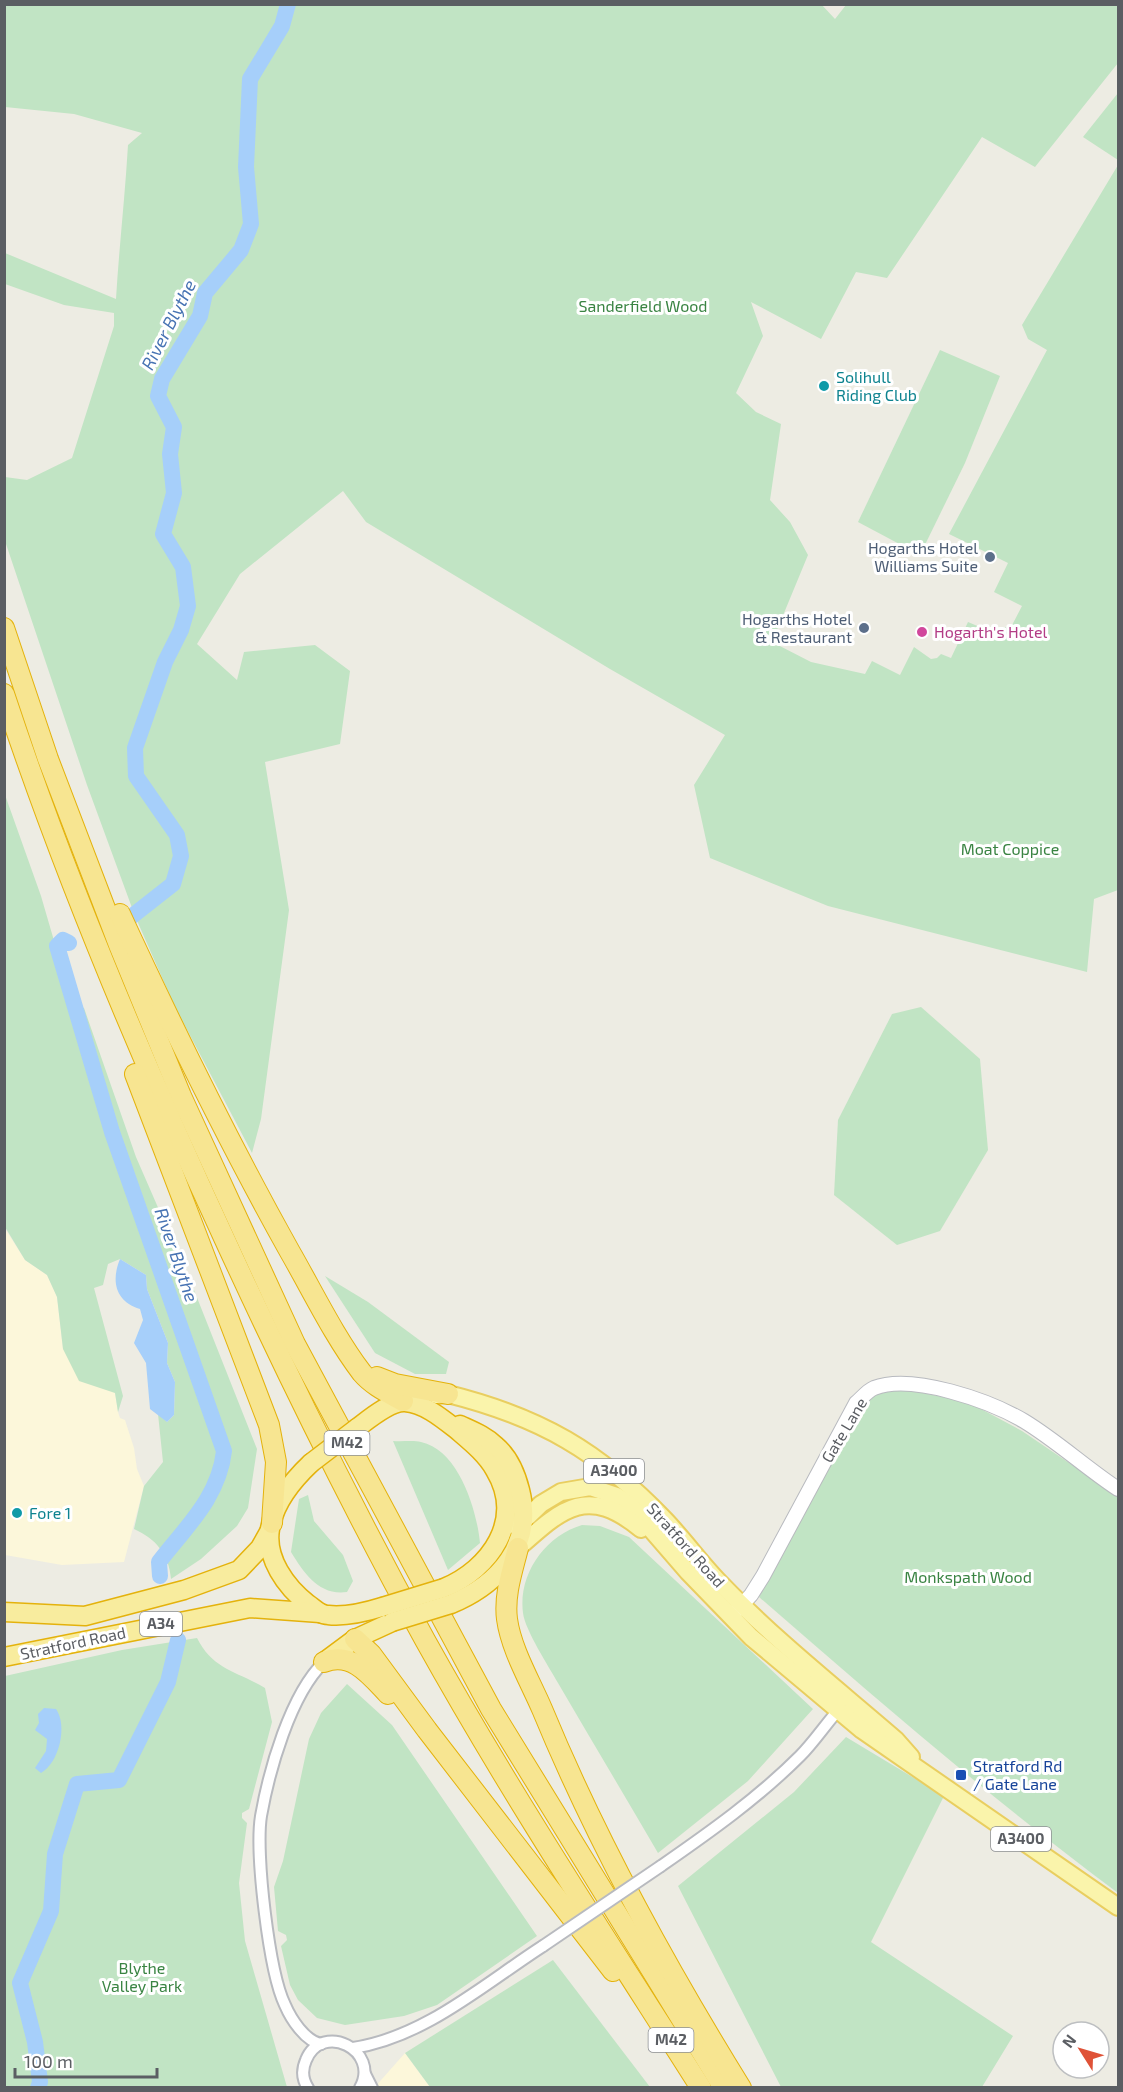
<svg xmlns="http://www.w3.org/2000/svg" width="1123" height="2092" font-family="'Exo 2',sans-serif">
	<rect width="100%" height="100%" fill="#edece3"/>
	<g fill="#fcf7da">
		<polygon points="4,1227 25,1260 47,1275 57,1297 63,1349 115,1393 118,1412 120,1418 125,1420 134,1448 137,1469 144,1486 124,1562 62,1565 5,1555"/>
		<polygon points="405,2053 430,2087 374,2088"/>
	</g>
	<g fill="#c1e4c4">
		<path d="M821,4L835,19L846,5H1118V63L1035,167L982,137L887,278L856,272L821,339L751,302L763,336L736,393L756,412L781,424L770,500L790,522L808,555L772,642L811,662L865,674L872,661L900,675L914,647L931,659L937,658L941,654L951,658L968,622L1001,636L1005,627L1010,629L1022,606L994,592L1008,563L949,534L1047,350L1028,339L1022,325L1118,165V890L1094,899L1087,972L828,906L710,858L694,785L725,735L610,669L366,522L343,491L240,574L197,644L237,680L244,652L315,645L350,671L340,744L265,762L289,910L261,1119L252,1153L174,1005L135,916L87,785L5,541V477L27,480L72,458L114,326V313L64,305L5,284V253L116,299C119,248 125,197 128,145L142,133L74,114L5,107V5Z"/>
		<polygon points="1118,93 1118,160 1083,137"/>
		<polygon points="940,350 1000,376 965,463 920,555 858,522"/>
		<path d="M4,792L41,896L73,1006L84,1008L136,1157L194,1290L257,1449L248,1508L237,1526L201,1559L171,1579C169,1554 156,1539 134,1529L144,1486L163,1462L158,1414L167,1422L174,1415L175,1382L167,1363L168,1343L147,1289L146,1275L120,1259L108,1264L103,1285L94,1288L123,1396L118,1412L115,1393L79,1381L63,1349L57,1297L47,1275L25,1260L5,1227Z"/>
		<polygon points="921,1007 980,1059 988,1150 940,1231 897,1245 834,1195 838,1120 892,1014"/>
		<polygon points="325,1276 368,1302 449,1362 446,1374 415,1374 375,1353"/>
		<path d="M903,1389L968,1402L1022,1431L1118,1496V1893C994,1801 876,1699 759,1597L841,1444L873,1393Z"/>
		<path d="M393,1441C402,1442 413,1440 421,1442C459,1450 477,1511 480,1543L448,1570Z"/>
		<path d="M308,1495L314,1521L343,1555L353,1581L347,1592C319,1596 304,1573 291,1552L299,1499Z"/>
		<path d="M582,1525L600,1526L629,1537L813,1709L748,1781L658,1853C625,1796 591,1740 558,1683C549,1667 525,1630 523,1613C518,1574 545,1536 582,1525Z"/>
		<path d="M197,1638C213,1670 237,1671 265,1688L272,1722L249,1809L242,1813V1818L247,1823L239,1883L245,1941L287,2087L5,2088V1676L122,1650Z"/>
		<polygon points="347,1684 392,1725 537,1936 437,2005 404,2016 345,2025 317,2018 298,2000 290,1985 281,1946 287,1940 286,1935 278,1931 274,1887 283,1861 309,1739 321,1713"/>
		<polygon points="846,1737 944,1796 871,1942 1013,2036 982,2087 781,2087 678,1886 794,1792"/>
		<polygon points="553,1960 650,2087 430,2087 405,2053"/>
	</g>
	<g fill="#a6cffa">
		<path d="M120,1259L146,1275L147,1289L168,1343L167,1363L175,1382L174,1415L167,1422L150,1409L146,1363L134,1343L143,1320L140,1309C115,1301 111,1281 120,1259Z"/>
		<path d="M44,1708L56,1709C68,1726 59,1763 41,1773L35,1768L46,1751L47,1739L35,1730L39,1723L38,1714Z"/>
	</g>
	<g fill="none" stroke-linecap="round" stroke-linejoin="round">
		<g stroke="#a6cffa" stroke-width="16">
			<polyline points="131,917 173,884 181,856 177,835 136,776 135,748 165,662 181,630 188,606 183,567 163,534 174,493 170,454 174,427 158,396 162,379 200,316 205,293 241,250 251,224 246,167 250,79 282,26 288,4"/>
			<path d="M69,943L63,940L57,946L112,1132L224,1451C219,1497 186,1527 159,1562L160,1576"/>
			<polyline points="38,2088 40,2082 35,2042 20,1983 51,1911 55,1854 77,1784 119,1780 168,1682 178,1640"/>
		</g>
		<defs>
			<g id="minor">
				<path d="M661,1866C710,1832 758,1798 800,1756C815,1741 827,1722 842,1706"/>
				<path d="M321,2044C305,2041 291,2019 285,2005C269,1972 255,1853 261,1816C269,1771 290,1695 324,1662"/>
				<path d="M353,2048C425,2037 484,1984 543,1946"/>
				<polyline points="365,2074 372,2088"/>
				<path d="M308,2088C302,2079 302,2069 306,2060C322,2021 381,2050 360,2088"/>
			</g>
			<path id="tertiary" d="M736,1611L751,1595L763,1576L856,1403C862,1398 867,1391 874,1388C912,1373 990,1401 1024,1421C1057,1441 1086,1468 1118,1489"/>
			<g id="primary">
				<path d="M436,1395L448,1394C540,1417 599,1451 665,1520C685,1541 702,1565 722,1585C776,1641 837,1689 896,1740L911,1757"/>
				<polyline points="517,1527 541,1504 561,1492 590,1487 617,1496 630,1505 688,1572 751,1637 862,1730 1118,1907"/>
				<path d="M518,1548C563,1508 587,1485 641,1529"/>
			</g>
			<g id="trunk">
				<path d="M357,1428C369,1419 390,1401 405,1402C424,1403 443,1419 457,1430C471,1442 486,1454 495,1470C525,1520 490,1569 444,1588"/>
				<path d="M311,1463C293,1480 274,1503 270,1529C265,1558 286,1587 308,1604C314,1608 320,1615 328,1615C345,1617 366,1612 382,1607"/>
				<path d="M451,1604C499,1584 534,1545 520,1490C516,1474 509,1457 496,1446C486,1436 473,1431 460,1425"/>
				<polyline points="4,1612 85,1616 184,1590 239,1570 260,1548 269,1532"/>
				<polyline points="4,1657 250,1608 320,1613"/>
				<polyline points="324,1662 355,1639 392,1622"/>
			</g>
			<g id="motorway">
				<polyline points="4,628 48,759 119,945 181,1096 295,1344 491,1709 724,2088"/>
				<path d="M4,694C66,881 142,1061 225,1240C287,1375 353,1509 425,1640C510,1793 607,1940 701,2088"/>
				<path d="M120,914C173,1029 228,1141 290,1252C313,1292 334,1336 362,1373C373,1386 389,1393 403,1401"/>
				<polyline points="135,1074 269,1425 276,1462 272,1523"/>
				<polyline points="377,1377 395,1384 448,1394"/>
				<path d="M518,1548C512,1572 504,1595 507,1619C511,1649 530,1681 542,1709C596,1840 666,1967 741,2088"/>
				<polyline points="355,1639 371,1654 427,1730 613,1971"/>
				<path d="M324,1662C352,1651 370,1675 388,1694"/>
			</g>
		</defs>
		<use href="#minor" stroke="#b8babf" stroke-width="14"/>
		<use href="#tertiary" stroke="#b8babf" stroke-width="16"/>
		<use href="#primary" stroke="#e9ce60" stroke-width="20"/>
		<use href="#trunk" stroke="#e4b20c" stroke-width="21"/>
		<use href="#motorway" stroke="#e4b20c" stroke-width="22"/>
		<use href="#minor" stroke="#fff" stroke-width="10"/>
		<use href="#tertiary" stroke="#fff" stroke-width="14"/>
		<use href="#primary" stroke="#faf4ab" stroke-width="16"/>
		<use href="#trunk" stroke="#f8ec9e" stroke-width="18"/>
		<use href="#motorway" stroke="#f7e591" stroke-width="20"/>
		<defs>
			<polyline id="minor-bridge" points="543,1946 661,1866"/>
			<g id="trunk-bridge">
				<polyline points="311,1463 357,1428"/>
				<polyline points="382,1607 444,1588"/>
				<polyline points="392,1622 451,1604"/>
			</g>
		</defs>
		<use href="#minor-bridge" stroke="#b8babf" stroke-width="14" stroke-linecap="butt"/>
		<use href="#trunk-bridge" stroke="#e4b20c" stroke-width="21" stroke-linecap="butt"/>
		<use href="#minor-bridge" stroke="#fff" stroke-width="10"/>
		<use href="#trunk-bridge" stroke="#f8ec9e" stroke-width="18"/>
	</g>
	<g fill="#0f9aa8" stroke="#fff" stroke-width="2">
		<circle cx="824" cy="386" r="6"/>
		<circle cx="17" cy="1513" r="6"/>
	</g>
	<g fill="#5c6f8a" stroke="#fff" stroke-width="2">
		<circle cx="990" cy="557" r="6"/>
		<circle cx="864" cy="628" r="6"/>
	</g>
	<circle fill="#d1479c" stroke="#fff" stroke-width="2" cx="922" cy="632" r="6"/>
	<rect fill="#1a4fb4" stroke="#fff" stroke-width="2" x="955" y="1769" width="12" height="12" rx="3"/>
	<g text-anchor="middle" stroke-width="6" stroke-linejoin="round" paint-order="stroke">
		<g fill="#fff" stroke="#8c8e92" stroke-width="1.5">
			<rect x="324.5" y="1431" width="45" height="24" rx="4.5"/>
			<rect x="584" y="1459" width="60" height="24" rx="4.5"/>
			<rect x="140" y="1612" width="42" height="24" rx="4.5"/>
			<rect x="991" y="1827" width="60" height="24" rx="4.5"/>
			<rect x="648.5" y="2028" width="45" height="24" rx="4.5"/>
		</g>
		<g font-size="15" font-weight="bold" fill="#5b5e63">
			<text x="347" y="1448">M42</text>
			<text x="614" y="1476">A3400</text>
			<text x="161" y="1629">A34</text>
			<text x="1021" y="1844">A3400</text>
			<text x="671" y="2045">M42</text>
		</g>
		<g font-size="16" fill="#3a8443" stroke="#fff">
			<text x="643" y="312">Sanderfield Wood</text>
			<text x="1010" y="855">Moat Coppice</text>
			<text x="968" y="1583">Monkspath Wood</text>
			<text x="142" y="1974">Blythe<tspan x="142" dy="18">Valley Park</tspan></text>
		</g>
		<g font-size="16" fill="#0d838f" stroke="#fff" text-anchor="start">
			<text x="836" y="383">Solihull<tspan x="836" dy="18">Riding Club</tspan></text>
			<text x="29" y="1519">Fore 1</text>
		</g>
		<g font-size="16" fill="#4e5e75" stroke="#fff" text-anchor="end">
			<text x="978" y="554">Hogarths Hotel<tspan x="978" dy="18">Williams Suite</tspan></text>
			<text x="852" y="625">Hogarths Hotel<tspan x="852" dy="18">&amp; Restaurant</tspan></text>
		</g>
		<g font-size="16" fill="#b23c85" stroke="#fff" text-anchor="start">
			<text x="934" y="638">Hogarth's Hotel</text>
		</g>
		<g font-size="16" fill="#5b5e63" stroke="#fff">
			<text transform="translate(844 1430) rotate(-59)" y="6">Gate Lane</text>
			<text transform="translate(686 1545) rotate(48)" y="6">Stratford Road</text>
			<text transform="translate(73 1643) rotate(-12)" y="6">Stratford Road</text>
		</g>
		<g font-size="16" fill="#164399" stroke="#fff" text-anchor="start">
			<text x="973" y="1772">Stratford Rd<tspan x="973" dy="18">/ Gate Lane</tspan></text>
		</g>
		<g font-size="18" font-style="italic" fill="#4773b3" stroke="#fff">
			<text transform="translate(169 325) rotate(-63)" y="6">River Blythe</text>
			<text transform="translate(176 1255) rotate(71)" y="6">River Blythe</text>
		</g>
	</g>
	<rect width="1123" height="2092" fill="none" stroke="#5b5e63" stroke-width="12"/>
	<g transform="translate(1081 2050) rotate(307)"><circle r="28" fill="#ffffff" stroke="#bdbfc1" stroke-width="1.5"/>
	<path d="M0-4.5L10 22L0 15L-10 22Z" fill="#df5237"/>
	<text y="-9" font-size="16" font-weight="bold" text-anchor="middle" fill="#5b5e63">N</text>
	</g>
	<path d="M15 2068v9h142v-9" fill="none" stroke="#5b5e63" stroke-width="3"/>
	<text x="24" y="2068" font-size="18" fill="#5b5e63" stroke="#ffffff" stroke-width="4.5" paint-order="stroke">100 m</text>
</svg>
